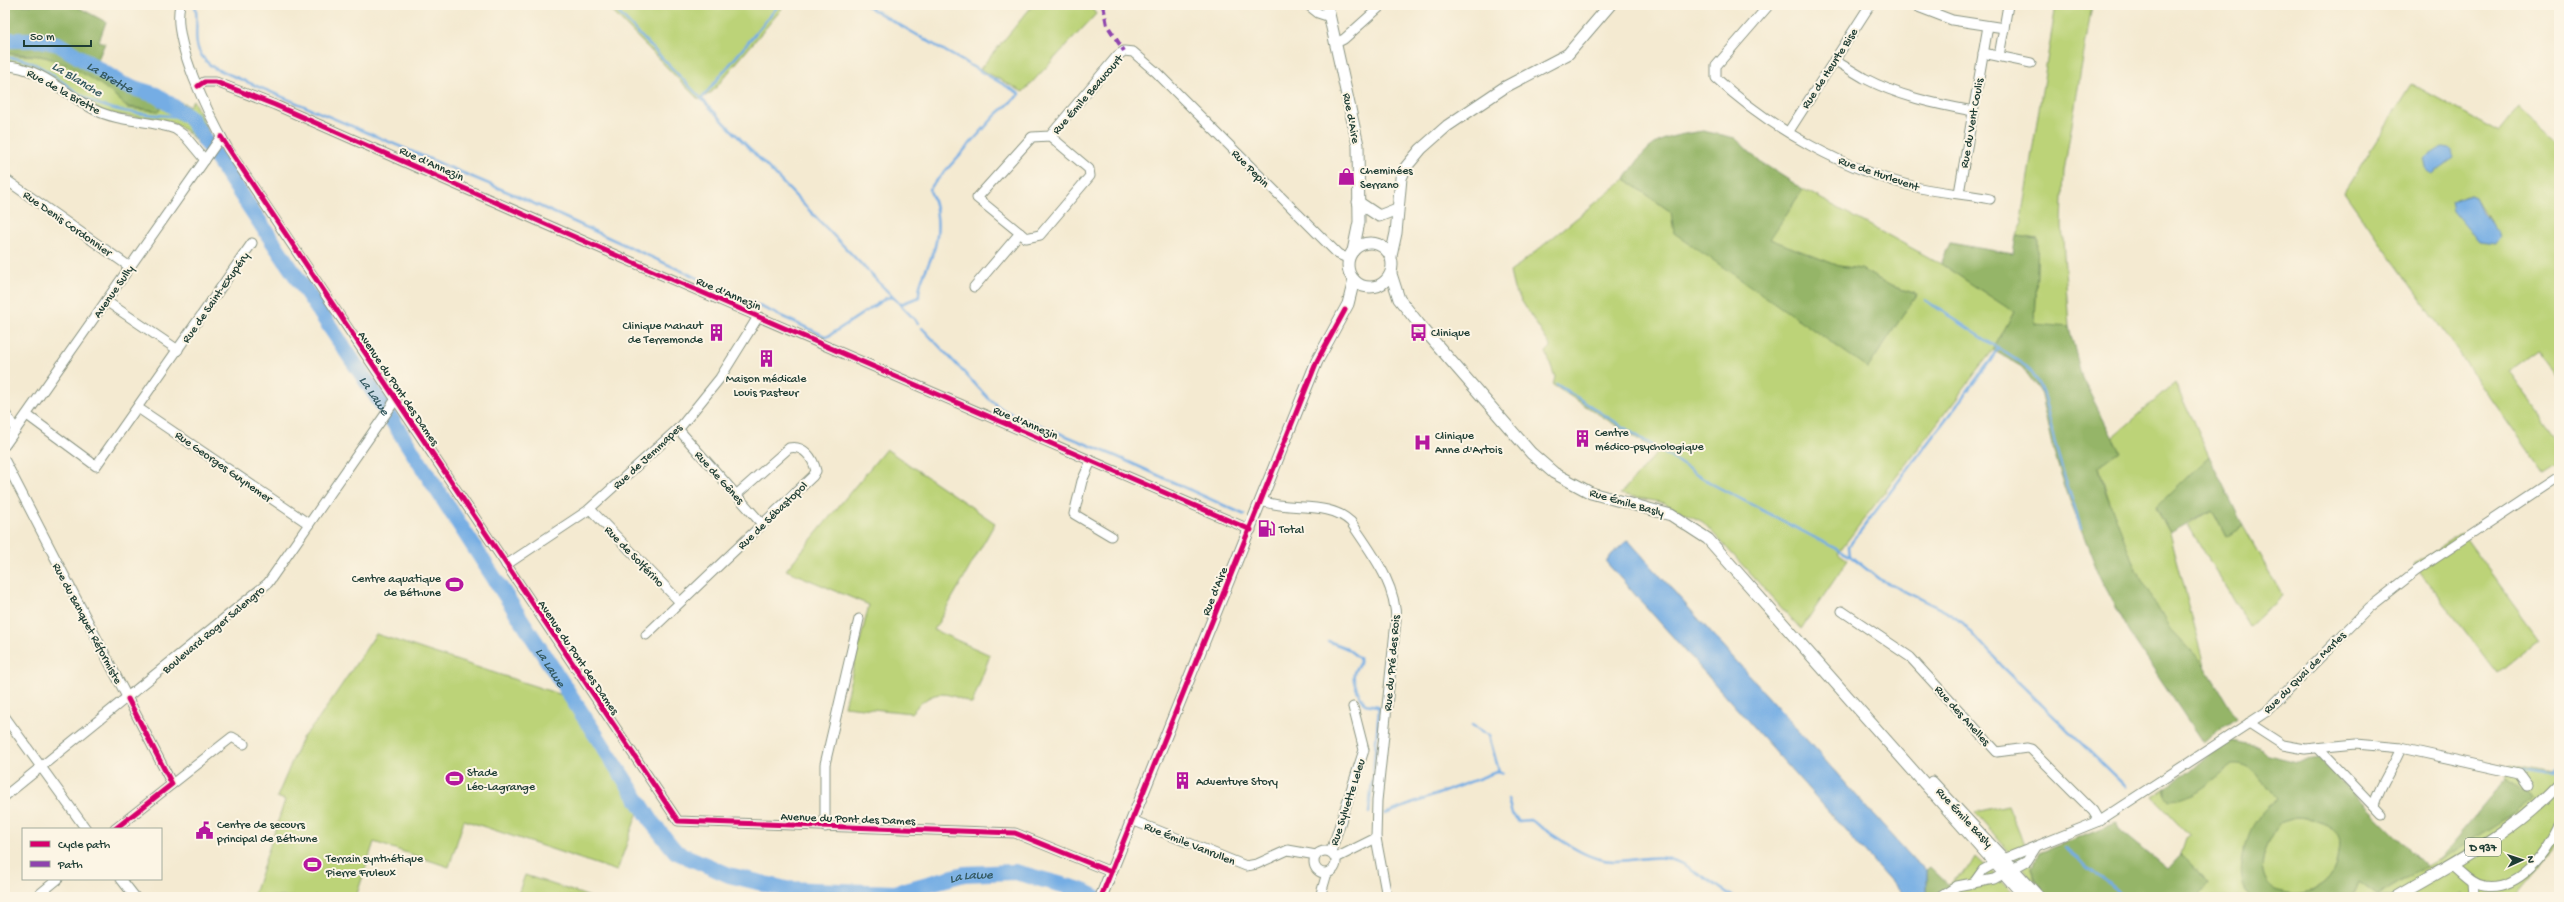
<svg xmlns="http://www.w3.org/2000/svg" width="2564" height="902" font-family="'Gochi Hand',sans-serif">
	<rect width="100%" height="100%" fill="#fcf5e5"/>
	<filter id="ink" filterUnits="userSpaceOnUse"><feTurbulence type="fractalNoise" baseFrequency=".025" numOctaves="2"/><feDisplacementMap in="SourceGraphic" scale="8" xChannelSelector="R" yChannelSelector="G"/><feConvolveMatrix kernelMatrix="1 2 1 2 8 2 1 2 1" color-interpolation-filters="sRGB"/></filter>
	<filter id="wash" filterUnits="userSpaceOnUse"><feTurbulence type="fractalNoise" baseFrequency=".012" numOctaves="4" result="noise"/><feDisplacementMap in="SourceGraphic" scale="16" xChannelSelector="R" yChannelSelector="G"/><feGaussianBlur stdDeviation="0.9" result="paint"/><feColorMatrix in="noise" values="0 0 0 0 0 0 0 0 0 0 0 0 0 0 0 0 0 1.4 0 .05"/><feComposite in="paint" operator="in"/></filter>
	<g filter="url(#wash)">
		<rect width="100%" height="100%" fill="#f4ead1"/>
		<g fill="#bcd378" stroke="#6e8856" fill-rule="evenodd">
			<polygon points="606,5 785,5 712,92 699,100"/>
			<polygon points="1033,5 1089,5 1096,14 1023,92 980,69"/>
			<polygon points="2056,5 2092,5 2064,171 2062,225 2069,327 2035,325 2038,239 2016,236 2023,223 2022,213"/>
			<path d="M5,52C16,58 32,54 44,57C71,63 110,87 127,108L159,111L163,98L172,101L173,99L189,106L193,100L210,134L199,145C171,107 139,124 102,111C69,98 37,78 5,62Z"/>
			<path d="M2412,84L2499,132L2519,107L2559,141V379L2538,350L2509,371L2559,441V465L2545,474L2344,192ZM2470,195L2475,197L2496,232L2479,242L2455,199Z"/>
			<polygon points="1625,179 1671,212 1868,368 1917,294 1891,286 1861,269 1839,266 1769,239 1803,189 1941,264 2014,312 1993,350 1838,553 1848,560 1801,629 1703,522 1664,503 1620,494 1658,452 1553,385 1555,377 1546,352 1551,347 1514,289 1510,272 1514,269"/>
			<path d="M2175,383L2209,456L2156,508L2170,533L2205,666C2193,654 2178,642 2169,628C2137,580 2114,522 2099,466L2120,452L2111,439Z"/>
			<path d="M886,449L995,523L934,630L990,655L972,704C943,690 933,689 911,713L844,706L869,605L786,570Z"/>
			<polygon points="2212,510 2226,537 2243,526 2282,595 2249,626 2188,525"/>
			<polygon points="2462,533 2539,639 2497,673 2414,564"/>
			<polygon points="376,634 568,697 594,740 640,806 617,871 464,820 449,867 374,842 356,897 253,897 285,800 277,797 302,738 318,720"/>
			<path d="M2233,763C2253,762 2267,786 2279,800L2273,803L2244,847L2245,890L2250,897H2199L2209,883L2181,854L2186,839L2190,836L2154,797L2166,789V795L2198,791Z"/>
			<polygon points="2511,766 2553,775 2559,778 2559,843 2514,897 2464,897 2462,894 2456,897 2352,897 2358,882 2377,896 2511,815 2531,799 2506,779"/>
			<polygon points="2008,805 2032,864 2035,882 1975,812"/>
			<path d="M2296,818C2310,819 2326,821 2336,832C2341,837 2340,845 2339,852C2336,887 2304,902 2273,890C2251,868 2268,844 2280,823Z"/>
			<polygon points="1976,857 2018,897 1961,897 1947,885 1972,865"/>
			<polygon points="525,875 590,897 517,897"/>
		</g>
		<g fill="#95b568" stroke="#5a794e" fill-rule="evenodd">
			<path d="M5,5H74L106,22L99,41L105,43L96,64L134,87L163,97L159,111L127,107C107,85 75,67 46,57C34,54 19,55 6,53Z"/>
			<path d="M1703,131L1735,138L1759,161L1803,189L1770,239L1839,266L1861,269L1891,286L1917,294L1868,368L1674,233L1671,212L1625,179C1651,140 1657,138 1703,131Z"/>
			<polygon points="2016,236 2038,239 2035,324 2069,327 2082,378 2120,452 2099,467 2105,490 2136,570 2170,629 2205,666 2236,718 2203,743 2129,632 2102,582 2070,501 2053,450 2040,391 2022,367 1993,350 2014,312 1941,264 1950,243 2013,254"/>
			<polygon points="2209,456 2243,526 2226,537 2212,510 2170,533 2156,507"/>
			<path d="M2230,742L2260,747L2268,755L2297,762L2319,759L2426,866L2377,896L2358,882L2352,897H2250C2240,883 2240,872 2243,856C2249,828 2255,817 2278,799C2267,786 2253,762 2233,764C2215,778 2194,800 2170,800L2166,795V789L2181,775L2190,772L2211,753ZM2296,818C2310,819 2326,821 2336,832C2341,837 2340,845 2339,852C2336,887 2304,902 2273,889C2251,868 2268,844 2280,823Z"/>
			<polygon points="2506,779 2532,799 2511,815 2437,861"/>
			<path d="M2116,822L2120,830L2167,869L2181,854L2209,883L2199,897H2048C2035,881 2028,872 2039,853Z"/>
			<polygon points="1930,867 1961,897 1926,897 1926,870"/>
		</g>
		<g fill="#74ade4" stroke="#4a758c">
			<path d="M2442,147C2450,147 2453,150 2455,158L2431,174L2426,171L2423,159Z"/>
			<polygon points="2470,195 2475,197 2482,212 2500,236 2495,244 2479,242 2453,211 2451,201"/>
			<polygon points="1628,540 1915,861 1926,870 1926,897 1905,897 1606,562 1612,554"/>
		</g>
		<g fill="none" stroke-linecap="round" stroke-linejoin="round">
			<g stroke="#74ade4" stroke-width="2.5">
				<path d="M195,5C201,32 186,47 214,68L515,195L827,337L886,298L894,297"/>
				<polyline points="611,5 918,323"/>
				<path d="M865,5L1020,94L996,115L929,189C939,207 940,233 933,253C928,268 918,281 919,297L901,304"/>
				<path d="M5,58C39,55 63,87 91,101C120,115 158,114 190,118"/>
				<polyline points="702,98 779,5"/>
				<path d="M1925,300L2027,367C2046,388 2047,413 2054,440C2062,470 2072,499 2081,528"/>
				<polyline points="922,328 990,400 1005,411 1118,457 1245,515"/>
				<polyline points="1556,384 1714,485 1850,556 1879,579 1945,611 1963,623 2002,666 2126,787"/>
				<polyline points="1850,556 1849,546 1991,360 1998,347"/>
				<path d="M1328,641L1346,648L1359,658C1360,665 1358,665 1355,670C1350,681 1360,695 1365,704L1377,706L1379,710L1369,813"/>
				<polyline points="1472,725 1489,736 1499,771"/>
				<polyline points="2521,771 2552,777"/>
				<polyline points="2548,777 2559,764"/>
				<path d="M1508,799L1512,814L1519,821L1530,820C1550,832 1576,853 1599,859C1620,865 1644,855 1665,858C1685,861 1715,886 1734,897"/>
				<polyline points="1385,814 1499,771 1503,773"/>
				<polyline points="2064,848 2125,897"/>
			</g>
			<path stroke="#74ade4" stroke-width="16" id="s1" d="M5,40H40L58,44L124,85L156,95L190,118L381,403L654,825L676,852L729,875L786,889L895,893L964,874L1015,872L1081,890L1096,897"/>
		</g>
	</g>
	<g filter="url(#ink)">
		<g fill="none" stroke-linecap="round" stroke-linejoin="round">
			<defs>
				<g id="minor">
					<path d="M180,5C171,41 210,117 228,149L678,821L1015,833L1111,872"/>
					<polyline points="1308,5 1318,13 1330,17"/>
					<path d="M1769,5L1716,66V78C1771,129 1846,171 1920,188C1943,193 1967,194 1990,199"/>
					<polyline points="1913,5 1952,20 2004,28 2008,5"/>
					<polyline points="1336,43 1344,39 1382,5"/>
					<polyline points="1983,53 2031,63"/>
					<polyline points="1999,56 2004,28"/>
					<path d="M1834,60C1844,66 1854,72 1864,78C1898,96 1935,104 1973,111"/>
					<path d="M5,66C39,66 66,95 95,110C118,122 150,120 175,129L185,136L205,160"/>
					<polyline points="198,86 204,82 216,82 275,105 618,256 1251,530"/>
					<polyline points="1789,131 1870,5"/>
					<polyline points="1050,136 1089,169 1090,176 1040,235 1026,238 977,198 1032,137 1050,136 1117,56 1124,51 1133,52 1156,72 1338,254 1349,259"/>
					<polyline points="5,179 130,267"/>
					<polyline points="1959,193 1988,26"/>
					<polyline points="974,287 1020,233"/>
					<polyline points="106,301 178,350"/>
					<polyline points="138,408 309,524"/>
					<polyline points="5,413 16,430"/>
					<polyline points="27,415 96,466 252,243"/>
					<polyline points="678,429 762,524"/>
					<polyline points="5,445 221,137"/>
					<polyline points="5,461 172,784"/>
					<polyline points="1091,461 1082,481 1074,514 1111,536"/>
					<path d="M1262,501C1290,512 1328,500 1351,522C1371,553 1396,582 1396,621L1377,801L1376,838L1387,897"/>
					<polyline points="590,509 680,602"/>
					<polyline points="506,565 587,511 682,425 720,378 758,317"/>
					<polyline points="1842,611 1910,657 1997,752 2027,748 2031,749 2093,811 2099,821"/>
					<path d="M646,635L813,476L816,471C813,458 804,445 789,448L736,495"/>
					<polyline points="5,717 86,829"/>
					<polyline points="2249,723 2283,745 2305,749 2356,744 2401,748 2519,774 2527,785"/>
					<polyline points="2318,748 2382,815"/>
					<polyline points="5,796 268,583 396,399"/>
					<path d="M2374,805C2380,784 2393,768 2401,748"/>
					<polyline points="1132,820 1246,866 1257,864 1288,850 1316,855"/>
					<polyline points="825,827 825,764 859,619"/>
					<polyline points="115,829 232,737 244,744"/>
					<circle cx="1325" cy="862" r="11"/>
					<polyline points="1331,852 1364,750 1353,707"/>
					<polyline points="1336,858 1376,838"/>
					<path d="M2454,866C2463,873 2472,884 2484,886C2519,891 2546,854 2559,827"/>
					<polyline points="121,879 135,897"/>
					<polyline points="2473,882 2474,897"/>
					<polyline points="1973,884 1983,870 1999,861 2099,821 2266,712 2369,608 2416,571 2559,476"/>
					<polyline points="36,897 58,879"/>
					<polyline points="1320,897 1327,873"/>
					<polyline points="1940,897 1957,886 1994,879 2027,861 2036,847"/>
				</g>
				<g id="major">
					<polyline points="1327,5 1358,145 1359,222 1353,251"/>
					<polyline points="1358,202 1379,216 1397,209"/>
					<circle cx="1370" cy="265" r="22"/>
					<polyline points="1391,256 1396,233 1401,178 1406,167 1421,149 1447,126 1505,87 1568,54 1610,5"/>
					<polyline points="1391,274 1399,299 1419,324 1531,453 1554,473 1591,493 1671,515 1708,539 2025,897"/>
					<polyline points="1932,782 2039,897"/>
					<polyline points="1101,897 1317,361 1348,304 1354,280"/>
					<path d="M2396,897C2456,862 2511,835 2559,784"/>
				</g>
			</defs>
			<use href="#minor" stroke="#8a9482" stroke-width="11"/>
			<use href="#major" stroke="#8a9482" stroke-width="13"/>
			<use href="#minor" stroke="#fff" stroke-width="9"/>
			<use href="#major" stroke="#fff" stroke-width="11"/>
			<polyline stroke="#8e44ad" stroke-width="4" stroke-dasharray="8 4" stroke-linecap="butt" points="1103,5 1107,25 1124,51"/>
			<defs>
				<g id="cycleway">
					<polyline points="198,86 204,82 216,82 275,105 618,256 1251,530"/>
					<polyline points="221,137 678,821 1015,833 1111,872"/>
					<polyline points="115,829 172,784 128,699"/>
					<polyline points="1101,897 1317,361 1345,310"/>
				</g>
			</defs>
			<use href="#cycleway" stroke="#fcf5e5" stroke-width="8"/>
			<use href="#cycleway" stroke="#d6006c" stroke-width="5"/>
		</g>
	</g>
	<defs>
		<symbol id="shop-bare" viewBox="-9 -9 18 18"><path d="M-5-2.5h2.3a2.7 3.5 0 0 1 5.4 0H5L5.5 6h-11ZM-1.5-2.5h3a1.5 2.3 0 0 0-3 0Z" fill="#b5179e" stroke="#fcf5e5" stroke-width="2.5" paint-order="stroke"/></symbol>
		<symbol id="building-bare" viewBox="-9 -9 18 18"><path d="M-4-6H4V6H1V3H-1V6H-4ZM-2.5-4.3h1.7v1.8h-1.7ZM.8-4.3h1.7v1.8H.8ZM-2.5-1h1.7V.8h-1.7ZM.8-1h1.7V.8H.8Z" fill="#b5179e" stroke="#fcf5e5" stroke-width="2.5" paint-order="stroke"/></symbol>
		<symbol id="bus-bare" viewBox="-9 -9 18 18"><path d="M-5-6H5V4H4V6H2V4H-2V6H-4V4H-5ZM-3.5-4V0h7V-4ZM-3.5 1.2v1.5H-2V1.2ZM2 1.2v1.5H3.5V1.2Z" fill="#b5179e" stroke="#fcf5e5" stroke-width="2.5" paint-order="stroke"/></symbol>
		<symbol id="hospital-bare" viewBox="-9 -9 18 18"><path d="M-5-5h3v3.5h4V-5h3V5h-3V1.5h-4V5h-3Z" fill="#b5179e" stroke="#fcf5e5" stroke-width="2.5" paint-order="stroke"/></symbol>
		<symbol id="fuel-bare" viewBox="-9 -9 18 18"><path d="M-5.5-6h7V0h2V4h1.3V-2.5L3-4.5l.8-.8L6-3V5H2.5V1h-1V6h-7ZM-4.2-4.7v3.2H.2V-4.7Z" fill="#b5179e" stroke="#fcf5e5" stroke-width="2.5" paint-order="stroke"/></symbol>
		<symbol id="stadium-bare" viewBox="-9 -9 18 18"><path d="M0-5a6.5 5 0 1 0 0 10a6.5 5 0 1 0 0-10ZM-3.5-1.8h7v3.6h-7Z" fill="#b5179e" stroke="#fcf5e5" stroke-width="2.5" paint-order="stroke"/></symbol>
		<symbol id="civic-bare" viewBox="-9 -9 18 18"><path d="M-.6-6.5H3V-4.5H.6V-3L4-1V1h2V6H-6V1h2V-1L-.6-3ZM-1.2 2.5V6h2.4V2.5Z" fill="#b5179e" stroke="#fcf5e5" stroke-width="2.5" paint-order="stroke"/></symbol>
	</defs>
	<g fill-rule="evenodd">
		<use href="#shop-bare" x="1334" y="164" width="25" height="25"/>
		<use href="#building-bare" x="704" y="320" width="25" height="25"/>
		<use href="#bus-bare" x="1406" y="320" width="25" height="25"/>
		<use href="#building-bare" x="754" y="346" width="25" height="25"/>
		<use href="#building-bare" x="1570" y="426" width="25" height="25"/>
		<use href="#hospital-bare" x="1410" y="430" width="25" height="25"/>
		<use href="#fuel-bare" x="1254" y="516" width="25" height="25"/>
		<use href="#stadium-bare" x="442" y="572" width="25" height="25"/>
		<use href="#stadium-bare" x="442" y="766" width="25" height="25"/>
		<use href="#building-bare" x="1170" y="768" width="25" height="25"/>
		<use href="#civic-bare" x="192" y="818" width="25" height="25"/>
		<use href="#stadium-bare" x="300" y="852" width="25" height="25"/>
	</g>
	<g text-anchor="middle" stroke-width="4" stroke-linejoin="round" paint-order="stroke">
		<rect fill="#fcf5e5" stroke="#617469" stroke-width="1" x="2465" y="838" width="36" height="18" rx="3"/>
		<g font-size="11" font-weight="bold" fill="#1f3d34">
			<text x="2483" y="851">D 937</text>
		</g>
		<g font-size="12" fill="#1f3d34" stroke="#fcf5e5">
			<text transform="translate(1829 68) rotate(-57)" y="4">Rue de Heurte Bise</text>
			<text transform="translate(64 91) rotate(29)" y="4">Rue de la Brette</text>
			<text transform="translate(1087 94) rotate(-49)" y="4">Rue Émile Beaucourt</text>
			<text transform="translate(1352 118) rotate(79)" y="4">Rue d'Aire</text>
			<text transform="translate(1971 123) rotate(-80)" y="4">Rue du Vent Coulis</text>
			<text transform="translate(432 163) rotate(24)" y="4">Rue d'Annezin</text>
			<text transform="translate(1251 168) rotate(45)" y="4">Rue Pepin</text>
			<text transform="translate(1879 173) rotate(19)" y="4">Rue de Hurlevent</text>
			<text transform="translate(68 223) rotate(35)" y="4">Rue Denis Cordonnier</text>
			<text transform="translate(113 291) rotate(-55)" y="4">Avenue Sully</text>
			<text transform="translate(729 293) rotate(23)" y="4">Rue d'Annezin</text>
			<text transform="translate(215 297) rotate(-55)" y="4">Rue de Saint-Exupéry</text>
			<text transform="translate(399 388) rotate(56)" y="4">Avenue du Pont des Dames</text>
			<text transform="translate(1026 422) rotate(23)" y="4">Rue d'Annezin</text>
			<text transform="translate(647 456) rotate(-43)" y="4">Rue de Jemmapes</text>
			<text transform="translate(224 466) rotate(35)" y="4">Rue Georges Guynemer</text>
			<text transform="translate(720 477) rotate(48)" y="4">Rue de Gênes</text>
			<text transform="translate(1627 502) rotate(16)" y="4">Rue Émile Basly</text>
			<text transform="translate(772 515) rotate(-44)" y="4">Rue de Sébastopol</text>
			<text transform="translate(635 556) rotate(46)" y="4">Rue de Solférino</text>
			<text transform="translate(1214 591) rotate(-68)" y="4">Rue d'Aire</text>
			<text transform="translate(88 623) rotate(62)" y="4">Rue du Banquet Réformiste</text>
			<text transform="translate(213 629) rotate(-40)" y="4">Boulevard Roger Salengro</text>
			<text transform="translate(579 657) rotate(56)" y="4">Avenue du Pont des Dames</text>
			<text transform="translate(1391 663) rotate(-85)" y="4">Rue du Pré des Rois</text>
			<text transform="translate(2304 672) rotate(-45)" y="4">Rue du Quai de Marles</text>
			<text transform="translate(1963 715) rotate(48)" y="4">Rue des Anelles</text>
			<text transform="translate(1347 802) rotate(-72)" y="4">Rue Sylvette Leleu</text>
			<text transform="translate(1965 817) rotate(47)" y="4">Rue Émile Basly</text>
			<text transform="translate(848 818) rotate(2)" y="4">Avenue du Pont des Dames</text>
			<text transform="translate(1190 843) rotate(22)" y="4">Rue Émile Vanrullen</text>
		</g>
		<g font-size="12" fill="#1f3d34" stroke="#fcf5e5" text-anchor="start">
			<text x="1360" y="174">Cheminées<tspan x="1360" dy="14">Serrano</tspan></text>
			<text x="703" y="329" text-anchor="end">Clinique Mahaut<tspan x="703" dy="14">de Terremonde</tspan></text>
			<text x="1431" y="336">Clinique</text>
			<text x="766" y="382" text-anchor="middle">Maison médicale<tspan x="766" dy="14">Louis Pasteur</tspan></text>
			<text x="1595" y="436">Centre<tspan x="1595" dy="14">médico-psychologique</tspan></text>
			<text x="1435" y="439">Clinique<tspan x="1435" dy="14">Anne d'Artois</tspan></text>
			<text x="1279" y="533">Total</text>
			<text x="441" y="582" text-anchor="end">Centre aquatique<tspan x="441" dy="14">de Béthune</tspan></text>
			<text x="467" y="776">Stade<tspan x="467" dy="14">Léo-Lagrange</tspan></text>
			<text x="1196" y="785">Adventure Story</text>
			<text x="217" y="828">Centre de secours<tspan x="217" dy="14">principal de Béthune</tspan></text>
			<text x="326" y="862">Terrain synthétique<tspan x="326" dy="14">Pierre Fruleux</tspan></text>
		</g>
		<g font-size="13" font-style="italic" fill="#345960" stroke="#fcf5e5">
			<text dy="5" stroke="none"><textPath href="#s1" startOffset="115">La Brette</textPath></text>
			<text transform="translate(78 78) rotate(31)" y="5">La Blanche</text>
			<text dy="5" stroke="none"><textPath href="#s1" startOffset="539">La Lawe</textPath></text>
			<text dy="5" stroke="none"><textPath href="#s1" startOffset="863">La Lawe</textPath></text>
			<text dy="5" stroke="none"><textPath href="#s1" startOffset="1390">La Lawe</textPath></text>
		</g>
	</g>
	<rect width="2564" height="902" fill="none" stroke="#fcf5e5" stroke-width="20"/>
	<rect x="22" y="828" width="140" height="52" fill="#fcf5e5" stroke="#a4ab9e"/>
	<rect x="30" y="841" width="20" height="6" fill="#d6006c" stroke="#a4ab9e"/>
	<text x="58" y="848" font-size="12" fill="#1f3d34">Cycle path</text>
	<rect x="30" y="861" width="20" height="6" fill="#8e44ad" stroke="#a4ab9e"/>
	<text x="58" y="868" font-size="12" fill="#1f3d34">Path</text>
	<g transform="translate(2522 860) rotate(87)" stroke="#fcf5e5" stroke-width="3" paint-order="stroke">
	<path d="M0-3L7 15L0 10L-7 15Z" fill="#1f3d34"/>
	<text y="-6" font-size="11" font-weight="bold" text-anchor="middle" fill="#1f3d34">N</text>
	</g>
	<path d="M24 40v6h67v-6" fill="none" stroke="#1f3d34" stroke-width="2"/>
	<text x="30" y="40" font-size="12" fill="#1f3d34" stroke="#fcf5e5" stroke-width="3" paint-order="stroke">50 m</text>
</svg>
